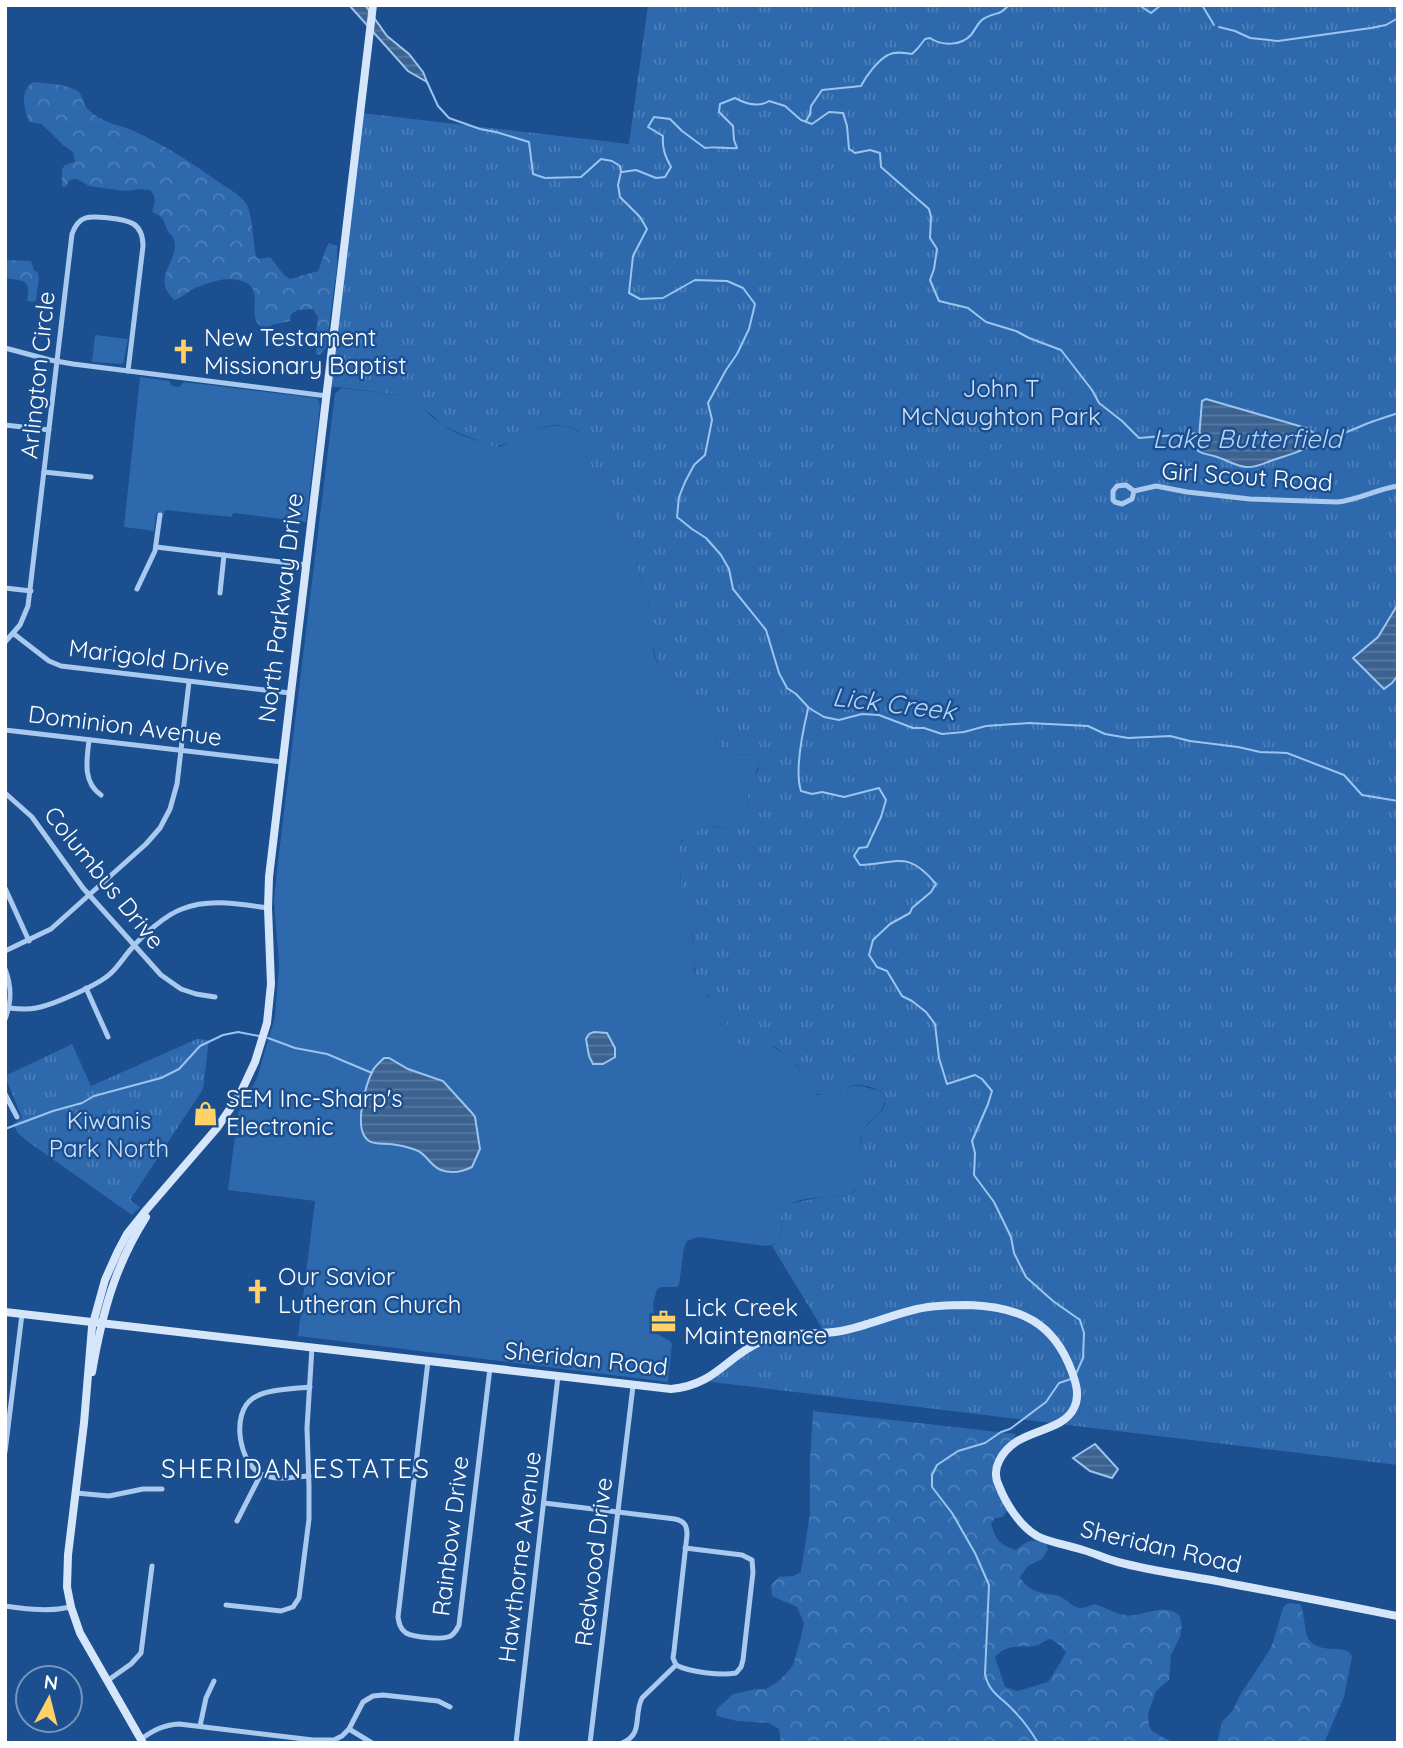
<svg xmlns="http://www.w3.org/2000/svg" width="1403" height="1748" font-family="Quicksand,sans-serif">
	<defs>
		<pattern id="forest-crowns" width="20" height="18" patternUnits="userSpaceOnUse" patternTransform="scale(1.75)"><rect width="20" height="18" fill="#2e69ad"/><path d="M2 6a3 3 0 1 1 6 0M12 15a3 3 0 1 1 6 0" fill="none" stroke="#4d80b9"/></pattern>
		<pattern id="park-tufts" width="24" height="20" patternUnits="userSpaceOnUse" patternTransform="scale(1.75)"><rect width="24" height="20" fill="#2e69ad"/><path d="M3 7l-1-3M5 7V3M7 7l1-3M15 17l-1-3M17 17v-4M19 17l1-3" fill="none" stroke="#4d80b9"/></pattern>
		<pattern id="water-rules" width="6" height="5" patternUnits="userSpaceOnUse" patternTransform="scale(1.75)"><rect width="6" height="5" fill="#3c6290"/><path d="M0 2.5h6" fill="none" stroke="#597aa1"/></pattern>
	</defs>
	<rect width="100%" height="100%" fill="#1b4f8f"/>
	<g fill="#2e69ad">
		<polygon points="95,335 128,339 123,364 92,362"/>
		<polygon points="140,377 169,381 172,386 179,387 184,382 316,398 319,400 320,406 306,522 233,513 232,517 165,510 164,515 156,514 154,531 124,527"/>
		<path d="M341,388L412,396C421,406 430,416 441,424C457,436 480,441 499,447C521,438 550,417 575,430C579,432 584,437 585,442C587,448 586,454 587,459L636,558L641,582L648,600L651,616L653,651L659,668L665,677L678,686L691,711L711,729L723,752C733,756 742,753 753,755L759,765L747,794L749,803L748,812L742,821L735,826L727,828L712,826L685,838L682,840L679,849L681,888L679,897L683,910L690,916L692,927L694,970L706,996L712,999L722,1011L733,1041L771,1046C785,1052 797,1063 804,1077C808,1084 810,1089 817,1095L843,1093C852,1083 857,1085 869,1088C875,1090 879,1090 885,1094C887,1117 865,1117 861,1136C858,1155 866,1181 850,1195C832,1198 792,1195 781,1211C780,1227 789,1244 765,1246L698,1237L687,1241L684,1248L679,1285L677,1287H662L657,1289L653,1304L656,1333L670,1341L672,1344L668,1382L298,1336L315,1201L228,1190L238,1113L257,1078L275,1017L279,965L274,901L277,870L334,401L335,394Z"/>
	</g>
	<g fill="url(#forest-crowns)" fill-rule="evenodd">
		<path d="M33,82C46,83 64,84 76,90C83,93 82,102 87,108C90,112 95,115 99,118C110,124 123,126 134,131C162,144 193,163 217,181C227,188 240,194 247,205C252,214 254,246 256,257L259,259L270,257L284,275L290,279L318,271C323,261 323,252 329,243L337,246V267L326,348L319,355L316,354V330L318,317L313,309L298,310L291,314L290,321L272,325L266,329C238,319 276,282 230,279C221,278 202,285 193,289C186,293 182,298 174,300C170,295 166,291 165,286C161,270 181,254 173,237C172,235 170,234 169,233C162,221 167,218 152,212C155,203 157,197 150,190L142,189L124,191L89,186L77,179L69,180L67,186L62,187V169L65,165L75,162L73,152L63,145L51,133L41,124L29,122C24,107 19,92 33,82Z"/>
		<path d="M5,260L31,261L34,270L38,273L39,278L36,300L34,302L27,301C31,279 24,281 5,278Z"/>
		<path d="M813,1411L1016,1434L1013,1439L1004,1447L996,1458L992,1471L1008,1509L1003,1517L995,1518L991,1523C996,1541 999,1544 1016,1550C1027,1541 1032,1538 1046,1543L1048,1549L1042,1559L1028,1566L1020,1577C1026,1588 1035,1592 1047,1594C1053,1595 1053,1594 1059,1596C1074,1603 1074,1614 1094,1604C1105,1607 1115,1614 1125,1615C1144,1618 1161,1602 1179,1615L1182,1625L1180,1637L1171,1655L1169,1680L1156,1691L1148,1714L1149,1726L1152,1731L1173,1743H781L779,1729L769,1723L737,1721L717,1716L716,1710L733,1694L756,1689H766L776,1683L784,1676L793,1665L801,1637L804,1623L797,1607L772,1596L771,1585L779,1577L793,1576L801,1572L810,1514V1460ZM1051,1639L1061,1646L1066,1652L1062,1660L1048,1682L1018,1691L1005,1687L995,1657C1008,1643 1018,1648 1034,1646C1041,1645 1044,1640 1051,1639Z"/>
		<path d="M1290,1603L1300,1604C1308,1619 1300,1642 1320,1647C1329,1650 1338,1648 1348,1651L1352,1656L1344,1697L1324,1743H1217L1222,1722L1233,1710L1240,1695L1269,1651L1273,1642L1283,1608L1286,1604Z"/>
	</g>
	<g fill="url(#park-tufts)">
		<path d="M648,5H1398V1465L704,1381L761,1342L825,1333L772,1246C789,1236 779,1225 781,1211L784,1206L792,1203L823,1197L845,1196L853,1193L857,1186L862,1130L883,1109L885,1104V1094C878,1089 859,1082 851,1086C848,1088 846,1092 842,1094C835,1097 820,1095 813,1093L797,1065L777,1048L771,1046L754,1047L743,1046L733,1041L722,1011L712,999L704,994L697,979L693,961V937L690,916C686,912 680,909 679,904C677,898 681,893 681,887C682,870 673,852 685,837L707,826L727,828L735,826L748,812L749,803L746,787L758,771L759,765L753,755C742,753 733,756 723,752L711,729L691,711L678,686L665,677L659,668L651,640V616L648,600L641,582L636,558L587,459L585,442L578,431L569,427L557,425L548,426L538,429L524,438L495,447L459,433L442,425L431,414L414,403L412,396L328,386L361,113L629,144Z"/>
		<polygon points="197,1039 209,1040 203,1089 130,1200 140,1207 132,1215 27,1141 18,1133 13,1124 22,1118 5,1076 72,1044 91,1086"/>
	</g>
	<g fill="url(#water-rules)" stroke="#9cc4f0" stroke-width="2">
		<polygon points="349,5 365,5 387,36 409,54 423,72 427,82 408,71"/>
		<path d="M1206,399L1306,428L1314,433L1323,436C1306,451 1294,453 1273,460C1264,463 1256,468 1246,467C1235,466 1225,459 1214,456C1208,454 1204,455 1198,451L1202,401Z"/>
		<polygon points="1398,604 1398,675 1392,683 1384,689 1353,658 1378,637"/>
		<polygon points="594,1032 607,1033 615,1048 615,1057 603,1064 593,1064 589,1056 586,1039 589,1034"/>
		<path d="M384,1058H389L408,1069L443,1081L472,1113L475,1117L480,1149L472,1167C462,1172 452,1174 441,1170C430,1166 427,1154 416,1150C408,1147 399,1145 390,1144C384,1143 375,1145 369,1141C352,1130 366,1084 373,1070C376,1065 380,1062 384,1058Z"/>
		<polygon points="1095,1444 1118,1469 1112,1478 1090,1471 1073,1458"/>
	</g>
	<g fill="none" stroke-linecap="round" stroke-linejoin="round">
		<g stroke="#9cc4f0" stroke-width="2">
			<polyline points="1139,5 1151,13 1161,5"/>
			<polyline points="1202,5 1214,25"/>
			<polyline points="1219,27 1235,31 1250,38 1278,41 1371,28 1386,25 1398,18"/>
			<polyline points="427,82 438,106 449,118 480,129 496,132 529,142 533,174 545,178 581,177 601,159 612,161 620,166 621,172 618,185 620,197 640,217 647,229 633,256 629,293 640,299 663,298 695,280 727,281 743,288 755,304 749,329 737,354 726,370 708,403 712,420 705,455 694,465 685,482 679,497 677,517 692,529 706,538 721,555 729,569 733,589 766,630 779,673 787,688 796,694 809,708 824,717 839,720 862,714 879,715 913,728 924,728 942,734 964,732 986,726 1029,723 1088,726 1105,734 1128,738 1170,736 1190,741 1238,747 1260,752 1287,753 1344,775 1362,795 1398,801"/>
			<path d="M806,121L810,114L811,106L822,90L861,86C866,76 878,60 888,55C895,51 904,53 912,54L918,48L925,39L930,38C942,46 961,46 971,35C976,29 978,21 985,18C997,11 998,17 1009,5"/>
			<path d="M622,172L636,170L656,178L665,177L671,167C665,156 662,148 663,136L648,127L654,117L670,119L682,131L705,148C716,146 726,149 737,148L734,140L733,126L719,112L720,104L735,98C746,104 758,108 769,101L785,106L801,120L812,124L829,112L843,113L847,126L849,149L855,153L870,150L880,153L881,167L929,209L931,217L930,238L937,249L934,269L930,280L939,301L968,308L986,322L1016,331L1029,338L1061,350L1092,390L1099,403L1122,421L1139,438L1200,433"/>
			<path d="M1323,436C1339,437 1351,430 1366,424C1376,420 1387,417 1398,413"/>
			<path d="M808,709C803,730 794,770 801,791L812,794L822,792L844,797L879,788L886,800L881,817L867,847L859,848L854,856L860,865C897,864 907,849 936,884L931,892L912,908L910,913L890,924L873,940L869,955L877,967L887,971L902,996L912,1001L926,1012L935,1024L939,1058L947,1084L975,1075L982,1079L992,1091L988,1104L972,1141L975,1153L974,1175L994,1202L1011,1237L1014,1253L1026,1277L1053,1301L1080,1320L1084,1333L1083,1358L1075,1376"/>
			<polyline points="268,1038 295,1048 327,1054 372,1073"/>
			<polyline points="5,1129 53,1111 82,1103 94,1096 161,1078 179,1069 200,1046 223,1035 238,1032 259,1036"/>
			<path d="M1038,1743C1031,1731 1023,1720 1013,1710C1001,1697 989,1693 985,1674L989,1585L975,1553L952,1513L932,1487V1475L937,1465L958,1451L985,1443L1001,1432L1010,1429L1046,1402L1059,1383L1071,1379"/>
		</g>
		<g stroke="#a9c9ee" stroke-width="5">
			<polyline points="5,348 50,360 73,364 327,396"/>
			<polyline points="5,425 49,430"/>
			<polyline points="44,472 91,477"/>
			<path d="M1134,491L1132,499L1122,504L1115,502L1113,500V491L1117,486L1126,485L1134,491L1156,486L1187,492L1250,499L1337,502C1358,500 1377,489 1398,486"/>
			<polyline points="156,547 306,565"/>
			<polyline points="5,588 31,591"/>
			<polyline points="137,589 155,551 160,515"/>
			<polyline points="220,593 224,555"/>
			<polyline points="14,634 49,661 61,666 290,693"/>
			<path d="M5,642L20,625L28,606L72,234C79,214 91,216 109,218C128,220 143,222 143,246L128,371"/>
			<polyline points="5,730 282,762"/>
			<path d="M89,740C87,759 82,782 101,795"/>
			<polyline points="5,793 32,817 83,888 161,975 181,989 196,994 215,997"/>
			<polyline points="5,888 29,941"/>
			<polyline points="5,951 51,929 146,844 160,828 170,809 177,784 189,682"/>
			<path d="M5,969C12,987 12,1002 5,1019"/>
			<polyline points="86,988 108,1037"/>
			<path d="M9,1008C18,1009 27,1010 36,1008C53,1005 98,985 110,974C118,967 124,957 131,949C142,936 165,915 182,909C209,898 239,904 268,908"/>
			<polyline points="5,1094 17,1117"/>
			<path d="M428,1361L398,1617C399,1623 400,1629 406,1633C413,1637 446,1641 452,1635C456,1632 457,1629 459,1625L490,1368"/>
			<polyline points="5,1452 22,1314"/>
			<path d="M309,1476C294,1477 275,1481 261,1474C239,1463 231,1414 252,1399C265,1389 293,1389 310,1387"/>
			<polyline points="76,1493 109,1496 143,1489 162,1489"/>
			<path d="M544,1503L675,1519C685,1521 687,1526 687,1535L674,1651L673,1658L676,1665C689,1672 721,1676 736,1673L741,1667L743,1660L753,1572L752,1560L742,1555L685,1548"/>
			<polyline points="237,1521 261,1474"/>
			<polyline points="226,1605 281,1611 293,1607 299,1598 309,1519 309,1486 307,1428 312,1347"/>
			<path d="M5,1606C28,1609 48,1612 71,1607"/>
			<polyline points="107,1681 131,1664 141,1653 152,1566"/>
			<polyline points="200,1726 206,1698 214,1681"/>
			<polyline points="349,1729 372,1743"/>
			<path d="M141,1739C154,1730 163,1725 179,1724L313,1740H334L342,1736L349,1729L363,1702L373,1696L383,1695L438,1701L450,1707"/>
			<polyline points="516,1743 558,1376"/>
			<polyline points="590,1743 633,1386"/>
			<path d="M622,1743C644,1734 633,1716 642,1698L676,1665"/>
		</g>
		<g stroke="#d6e6fa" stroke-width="8">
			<path d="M5,1312L671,1389C716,1385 726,1356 762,1341C787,1330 815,1336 841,1331C867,1326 891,1315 917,1309C934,1305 952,1305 969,1305C1020,1307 1054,1322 1072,1372C1076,1383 1080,1396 1074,1408C1061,1435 1015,1427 999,1461C995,1469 995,1478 999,1486C1006,1504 1020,1526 1037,1536C1051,1543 1068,1545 1083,1550C1094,1553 1106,1559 1118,1562C1155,1572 1194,1576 1232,1584C1287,1594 1342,1605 1398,1616"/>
			<path d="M92,1372C102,1315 114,1267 146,1217"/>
			<polyline points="143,1743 80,1633 71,1607 67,1587 68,1555 84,1423 92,1327 105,1280 118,1251 127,1234 147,1209 217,1128 240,1094 255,1062 267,1023 271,984 268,908 269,877 373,5"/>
		</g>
	</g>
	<defs>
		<symbol id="church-bare" viewBox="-9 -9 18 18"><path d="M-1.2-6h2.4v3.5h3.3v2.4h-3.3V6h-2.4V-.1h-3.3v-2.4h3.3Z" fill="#ffd166" stroke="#1b4f8f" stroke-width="2.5" paint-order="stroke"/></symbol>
		<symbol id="shop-bare" viewBox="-9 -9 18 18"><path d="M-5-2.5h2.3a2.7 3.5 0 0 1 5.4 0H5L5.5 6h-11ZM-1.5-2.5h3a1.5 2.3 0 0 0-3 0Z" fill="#ffd166" stroke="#1b4f8f" stroke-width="2.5" paint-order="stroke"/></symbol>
		<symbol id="office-bare" viewBox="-9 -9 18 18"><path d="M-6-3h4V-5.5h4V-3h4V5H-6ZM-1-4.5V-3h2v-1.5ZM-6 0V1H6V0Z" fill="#ffd166" stroke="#1b4f8f" stroke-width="2.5" paint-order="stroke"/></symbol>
	</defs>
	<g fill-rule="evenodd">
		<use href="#church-bare" x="166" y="334" width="35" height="35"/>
		<use href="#shop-bare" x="188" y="1096" width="35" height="35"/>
		<use href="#church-bare" x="240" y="1274" width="35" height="35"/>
		<use href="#office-bare" x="646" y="1304" width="35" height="35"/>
	</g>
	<g text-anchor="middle" stroke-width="5" stroke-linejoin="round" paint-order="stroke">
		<g font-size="24" fill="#fff" stroke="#1b4f8f" text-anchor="start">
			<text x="204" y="346">New Testament<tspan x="204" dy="28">Missionary Baptist</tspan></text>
			<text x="226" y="1107">SEM Inc-Sharp's<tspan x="226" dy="28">Electronic</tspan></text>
			<text x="278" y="1285">Our Savior<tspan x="278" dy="28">Lutheran Church</tspan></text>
			<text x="684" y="1316">Lick Creek<tspan x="684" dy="28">Maintenance</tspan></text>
		</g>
		<g font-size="24" fill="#fff" stroke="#1b4f8f">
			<text transform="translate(38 375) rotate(-84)" y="8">Arlington Circle</text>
			<text transform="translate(1247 477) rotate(4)" y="8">Girl Scout Road</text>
			<text transform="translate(281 608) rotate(-83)" y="8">North Parkway Drive</text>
			<text transform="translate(149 658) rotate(7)" y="8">Marigold Drive</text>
			<text transform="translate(125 726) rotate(7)" y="8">Dominion Avenue</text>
			<text transform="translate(104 878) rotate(51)" y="8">Columbus Drive</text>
			<text transform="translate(586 1359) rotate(6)" y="8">Sheridan Road</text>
			<text transform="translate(451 1536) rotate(-83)" y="8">Rainbow Drive</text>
			<text transform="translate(1161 1547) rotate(13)" y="8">Sheridan Road</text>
			<text transform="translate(520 1557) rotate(-83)" y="8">Hawthorne Avenue</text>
			<text transform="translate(594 1562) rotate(-83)" y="8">Redwood Drive</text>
		</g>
		<g font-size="24" fill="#cfe3fa" stroke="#1b4f8f">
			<text x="1001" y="397">John T<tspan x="1001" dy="28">McNaughton Park</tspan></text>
			<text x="109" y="1129">Kiwanis<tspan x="109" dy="28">Park North</tspan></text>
		</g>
		<g font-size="26" font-style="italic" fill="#b5d3f5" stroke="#1b4f8f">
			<text x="1247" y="448">Lake Butterfield</text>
			<text transform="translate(894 704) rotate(7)" y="9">Lick Creek</text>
		</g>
		<g font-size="26" letter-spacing="2" fill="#fff" stroke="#1b4f8f">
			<text x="296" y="1478">SHERIDAN ESTATES</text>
		</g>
	</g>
	<rect width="1403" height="1748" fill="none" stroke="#ffffff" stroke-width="14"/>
	<g transform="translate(49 1699) rotate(7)"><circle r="33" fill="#1b4f8f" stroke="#7695bc" stroke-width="2"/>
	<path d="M0-5L12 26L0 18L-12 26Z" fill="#ffd166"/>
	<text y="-10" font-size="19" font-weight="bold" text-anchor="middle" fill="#ffffff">N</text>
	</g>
</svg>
